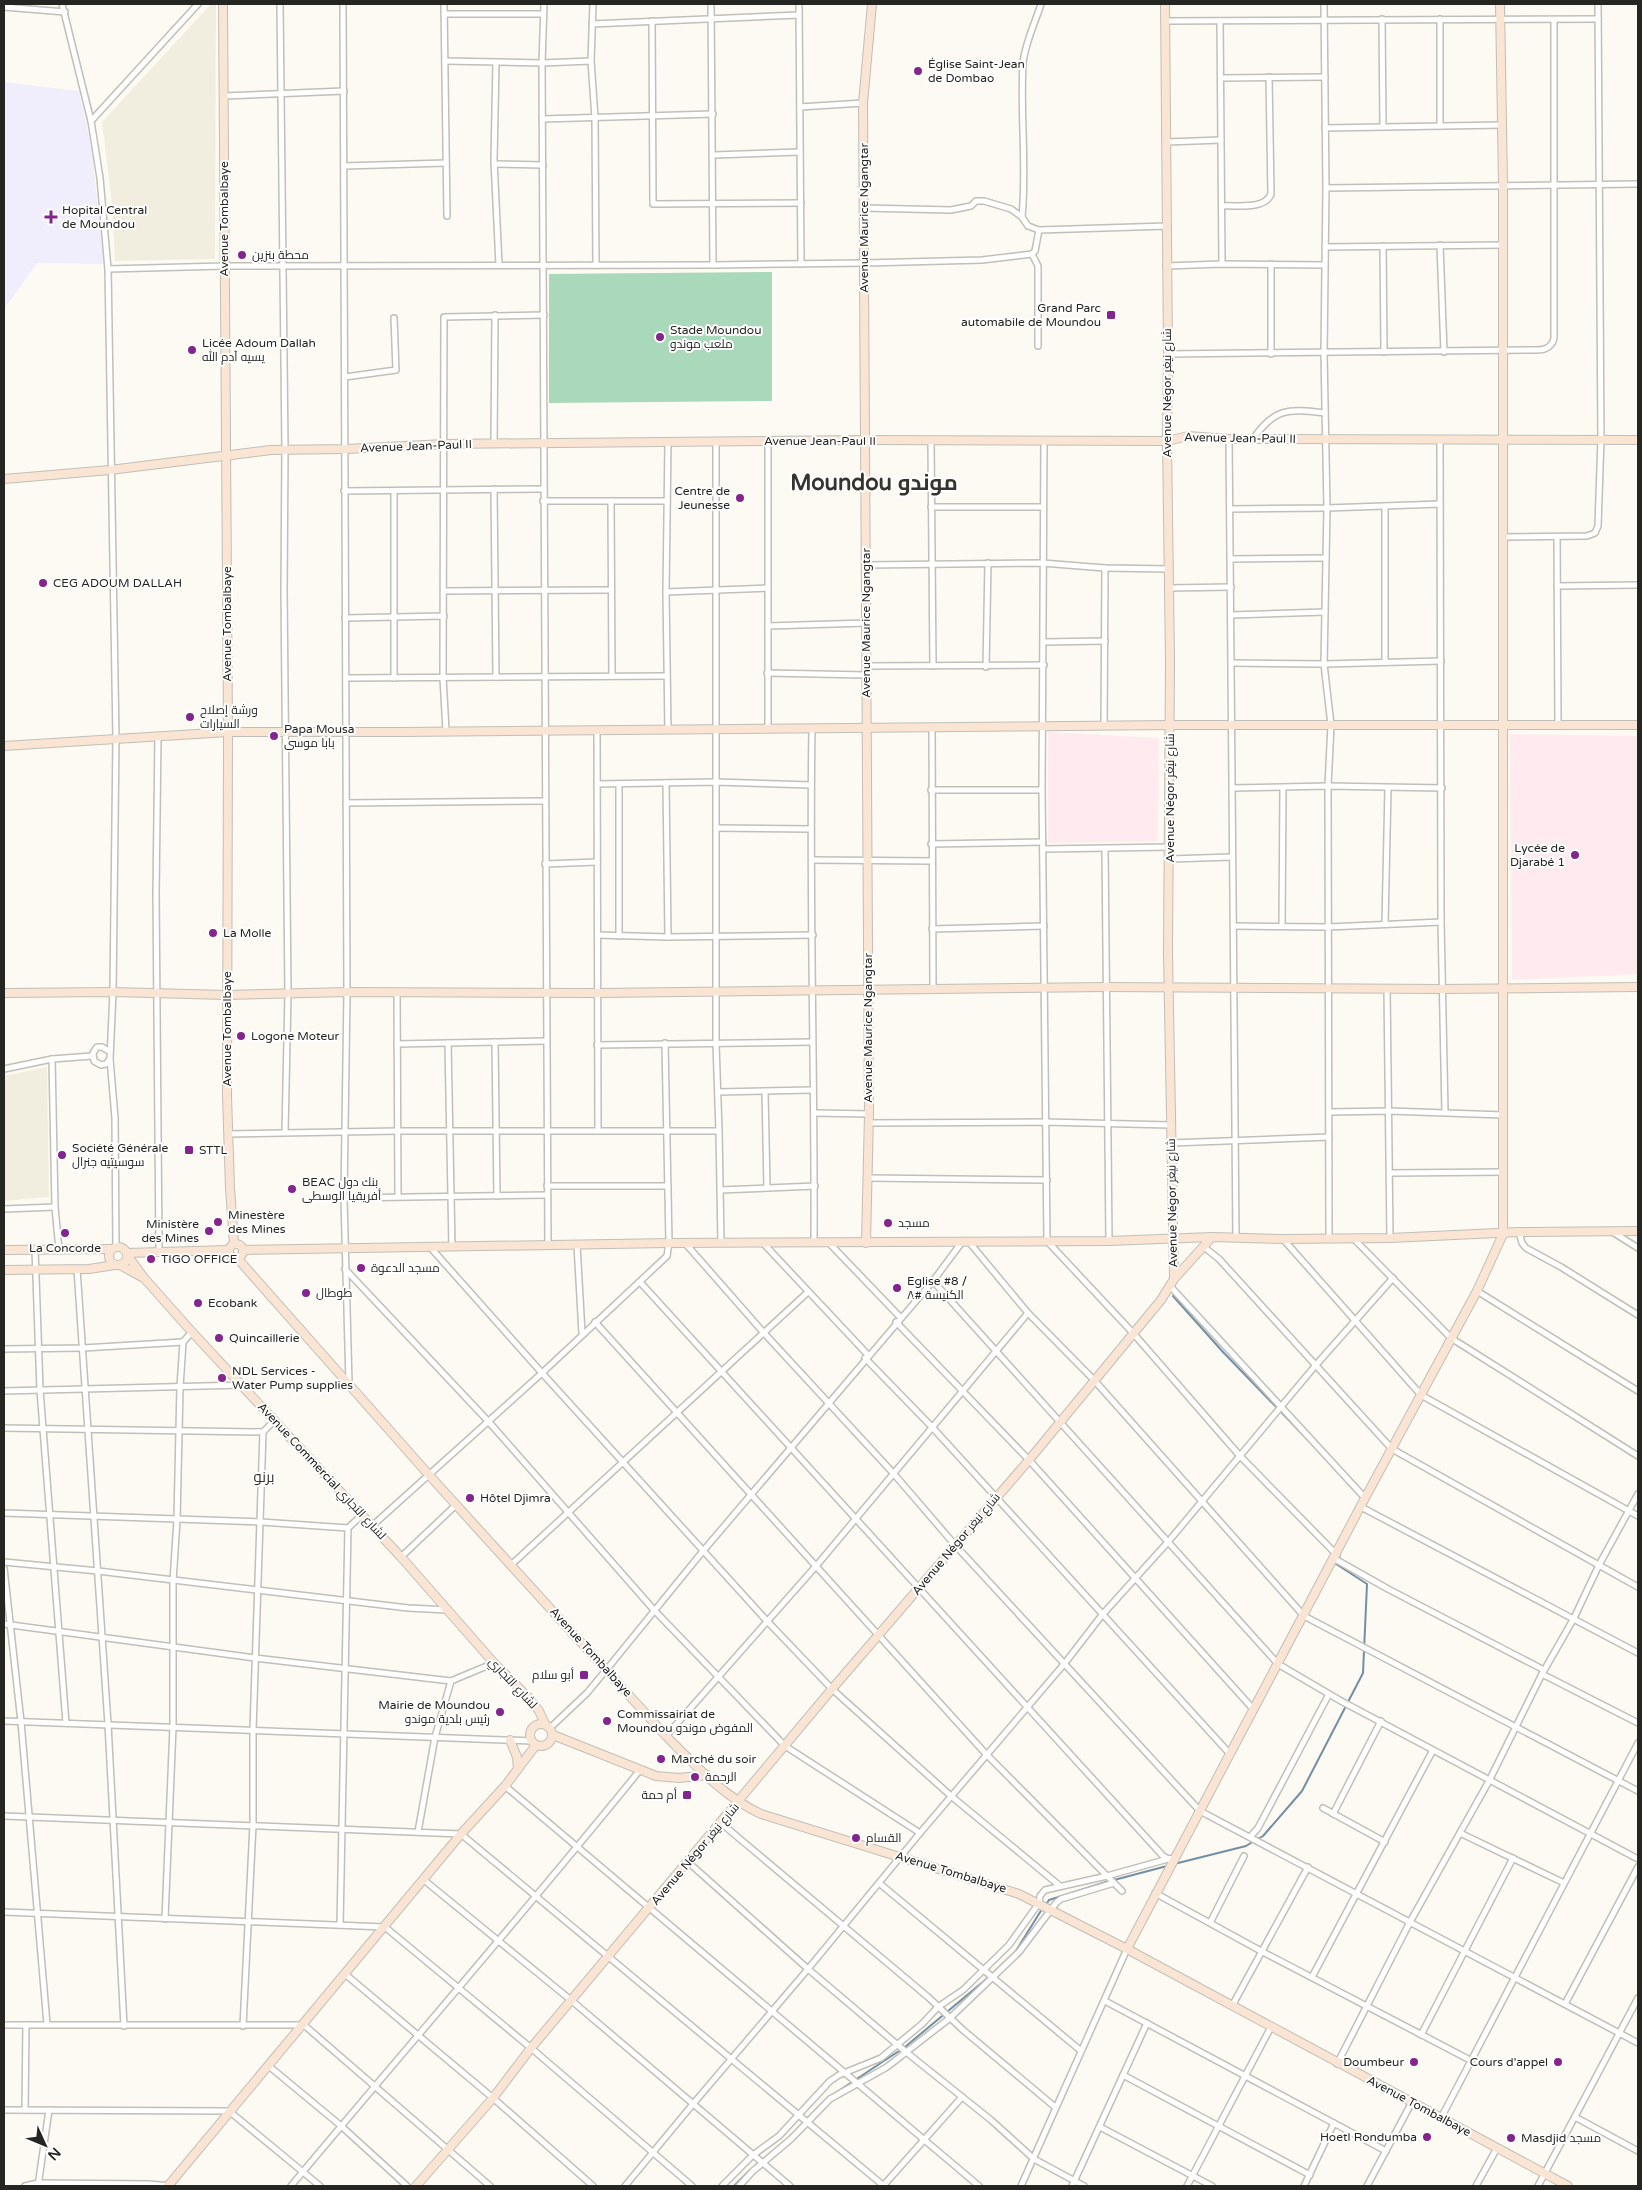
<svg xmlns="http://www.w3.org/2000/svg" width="1642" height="2190" font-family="'Varela Round',Cairo,sans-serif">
	<rect width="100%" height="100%" fill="#fcfaf2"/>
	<g fill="#f2eedf">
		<polygon points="211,4 216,4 215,259 115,261 112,203 102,122"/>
		<polygon points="47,1067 49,1197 4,1201 4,1076"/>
	</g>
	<g fill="#ffeaf0">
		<polygon points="1048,732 1159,738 1158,841 1048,843"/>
		<polygon points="1510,734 1638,736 1638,974 1512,980"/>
	</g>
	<polygon fill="#f0eefc" points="4,82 79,91 91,146 104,264 37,263 4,309"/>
	<polygon fill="#aad8bb" points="772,272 772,401 549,403 549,274"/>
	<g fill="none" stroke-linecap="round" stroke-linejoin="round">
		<g stroke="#728fa6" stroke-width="2">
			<polyline points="1173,1296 1223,1352 1308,1440"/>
			<polyline points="1327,1460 1337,1471"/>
			<polyline points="1258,1839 1263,1836 1302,1791 1363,1673 1367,1584 1333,1562"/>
			<polyline points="1174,1864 1246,1846 1254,1841"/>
			<polyline points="1114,1880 1167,1866"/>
			<polyline points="1045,1906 1049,1900 1109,1881"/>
			<polyline points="1014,1954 1042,1909"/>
			<polyline points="837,2092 905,2047 996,1971"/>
			<polyline points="799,2127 829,2097"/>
			<polyline points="734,2186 750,2170"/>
		</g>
		<defs>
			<g id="street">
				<polyline points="62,4 91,121 100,178 108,269 116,738 113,992 110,1059 106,1064 101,1065 94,1061 93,1053 97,1047 102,1047 109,1051"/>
				<polyline points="280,4 285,449 284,591 288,994 285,1132"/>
				<polyline points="343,4 347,992 344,1198 349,1384"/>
				<polyline points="444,4 447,216"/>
				<polyline points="544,4 542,63 548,1246"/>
				<polyline points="593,4 591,61 595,118 596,265"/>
				<polyline points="711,4 713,265"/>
				<polyline points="799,4 801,264"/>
				<polyline points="1324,4 1326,188 1324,353 1327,508 1324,664 1331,725 1328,786 1329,1238"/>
				<polyline points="4,7 65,12"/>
				<polyline points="444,14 543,14"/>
				<polyline points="1382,19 1383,127"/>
				<polyline points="652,21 653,204 801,203"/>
				<polyline points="1165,21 1598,19"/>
				<polyline points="1220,21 1222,264"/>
				<polyline points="592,24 799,15"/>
				<polyline points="445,61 542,63 591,61"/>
				<polyline points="496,62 494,160 499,265"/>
				<polyline points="1221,78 1325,77"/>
				<polyline points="224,96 344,91"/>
				<polyline points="800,107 863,103"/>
				<polyline points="542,119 713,114"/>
				<polyline points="91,121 198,4"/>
				<polyline points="1440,126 1440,19"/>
				<polyline points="1325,128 1502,125"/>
				<polyline points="1167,142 1221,140"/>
				<polyline points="714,155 800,152"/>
				<polyline points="494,164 543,165"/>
				<polyline points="344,166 446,163"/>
				<polyline points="1326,188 1638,184"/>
				<path d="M1223,206C1237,205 1265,210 1271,194L1269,77"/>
				<polyline points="864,208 951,210 971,206 976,201 984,201 1011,209 1022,217 1028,226 1039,230 1167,226"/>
				<path d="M1022,217C1027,167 1020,114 1023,63C1025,43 1035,23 1041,4"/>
				<polyline points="1440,245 1444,352"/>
				<polyline points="1383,246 1384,352"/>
				<polyline points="1325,247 1502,245"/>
				<polyline points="1032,254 1038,266 1038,346"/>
				<polyline points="1271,264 1271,354"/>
				<polyline points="1166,266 1222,264 1325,265"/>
				<polyline points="108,269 224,266 713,265 865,263 982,260 1032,254 1035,251 1039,230"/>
				<path d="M1168,354L1526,350C1538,350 1551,352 1554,338V20"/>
				<polyline points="345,377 396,370 394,318"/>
				<polyline points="1229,439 1236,1238"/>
				<path d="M1253,439C1275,407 1289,409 1325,413"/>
				<polyline points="1440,440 1441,922 1445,1112"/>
				<polyline points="716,442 716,1044 719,1131"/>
				<polyline points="931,442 933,666"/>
				<polyline points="1044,442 1042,790 1047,1241 1133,1333 1240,1456 1337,1555"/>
				<polyline points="494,444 495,315"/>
				<polyline points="494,489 496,677"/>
				<polyline points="344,491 543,489"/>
				<polyline points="394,491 394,678"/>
				<polyline points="543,501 667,501"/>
				<polyline points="611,501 612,676"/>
				<polyline points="931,507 1043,507"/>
				<polyline points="1231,509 1327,508 1440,504"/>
				<polyline points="1503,537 1587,536 1595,533 1598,526 1601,439 1598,4"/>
				<polyline points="1557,537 1558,726"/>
				<polyline points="1231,559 1326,558"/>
				<polyline points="866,565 1042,563 1105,568 1169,569"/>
				<polyline points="1557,586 1638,585"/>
				<polyline points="1169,588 1231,587"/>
				<polyline points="444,591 610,590"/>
				<polyline points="666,592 768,588"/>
				<polyline points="1231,615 1325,612"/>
				<polyline points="345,618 444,616"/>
				<polyline points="768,626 866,623"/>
				<polyline points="1044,642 1105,641"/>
				<polyline points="1385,662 1385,506"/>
				<polyline points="1232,663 1324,664 1441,661"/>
				<polyline points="866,666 1044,665"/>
				<polyline points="986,667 988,563"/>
				<polyline points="767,673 866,675"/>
				<polyline points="346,678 667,676"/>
				<polyline points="1104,726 1105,568"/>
				<polyline points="768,728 768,441"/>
				<path d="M812,728C809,900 815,1071 814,1243"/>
				<polyline points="932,729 933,989"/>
				<polyline points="446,730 443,678 444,317 544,315"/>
				<polyline points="668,730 666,592 668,443"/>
				<polyline points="597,731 598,1131"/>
				<polyline points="158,736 156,893 159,1251"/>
				<polyline points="666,783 668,937"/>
				<polyline points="597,784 716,782 811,785"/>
				<polyline points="619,784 619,936"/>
				<polyline points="1232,788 1328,786 1442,788"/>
				<polyline points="931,790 1042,790"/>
				<polyline points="346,803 545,801"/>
				<polyline points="716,828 811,829"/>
				<polyline points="931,844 1043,842"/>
				<polyline points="1044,849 1170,847"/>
				<polyline points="1105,849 1109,1241"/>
				<polyline points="1170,859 1232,857"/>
				<polyline points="813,860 932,861"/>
				<polyline points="545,864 597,862"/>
				<polyline points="1385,924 1388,788"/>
				<polyline points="1234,926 1328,927 1441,922"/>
				<polyline points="1282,926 1283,788"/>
				<polyline points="932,929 1044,926"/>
				<polyline points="598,935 668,937 813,935"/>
				<polyline points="1387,988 1390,1238"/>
				<polyline points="397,993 398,1196"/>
				<polyline points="495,1042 497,1196"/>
				<polyline points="448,1043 452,1247"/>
				<polyline points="397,1044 546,1041"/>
				<polyline points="597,1045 812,1042"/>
				<polyline points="52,1059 55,1207 59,1250"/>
				<polyline points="110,1059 115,1118 116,1247"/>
				<polyline points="4,1069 52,1059 92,1056"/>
				<polyline points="719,1092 813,1090"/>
				<polyline points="765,1092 767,1188"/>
				<polyline points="1330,1112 1389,1111 1503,1115"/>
				<polyline points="814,1113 869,1114"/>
				<polyline points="869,1123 1045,1122 1170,1125"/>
				<polyline points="228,1134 398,1131 719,1131 721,1243"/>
				<polyline points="1171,1143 1329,1137"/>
				<polyline points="1390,1173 1503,1172"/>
				<polyline points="868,1178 1047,1180"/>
				<polyline points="547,1186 668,1186"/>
				<polyline points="720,1190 815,1186"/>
				<polyline points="344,1198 547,1195"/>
				<polyline points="4,1209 55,1207"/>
				<polyline points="1611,1231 1638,1248"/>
				<polyline points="1519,1232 1522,1243 1526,1248 1561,1267 1638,1315"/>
				<polyline points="1283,1239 1421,1395 1638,1516"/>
				<polyline points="1354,1239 1451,1338 1638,1456"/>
				<polyline points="969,1242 1028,1313 1094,1380 1304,1616 1638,1791"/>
				<polyline points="685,1243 764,1333 894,1474 955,1545 1200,1811 1638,2043"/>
				<polyline points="763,1243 868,1355"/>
				<polyline points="830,1244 900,1317"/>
				<polyline points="577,1245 582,1333"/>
				<polyline points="430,1247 542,1373 767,1621 832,1689 951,1796 1060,1886"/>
				<polyline points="1204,1247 1219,1259 1392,1449 1638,1587"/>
				<polyline points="35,1249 40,1390 66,1723"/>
				<polyline points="77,1269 108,1724 124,2026"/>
				<polyline points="345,1269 488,1421 654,1610 785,1746 920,1833"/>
				<polyline points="933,1281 1278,1664 1341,1701 1638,1859"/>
				<polyline points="640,1282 1163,1856 1168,1859 1174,1858"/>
				<polyline points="1170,1286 1365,1498"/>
				<polyline points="1477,1291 1638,1391"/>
				<polyline points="595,1322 986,1754 1122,1891"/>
				<polyline points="896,1322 1029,1460 1254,1710"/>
				<polyline points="4,1349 83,1348 183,1342"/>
				<polyline points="865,1358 932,1427 1230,1754"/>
				<polyline points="4,1391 243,1385"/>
				<polyline points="4,1428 263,1432"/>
				<polyline points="1361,1507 1638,1653"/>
				<polyline points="4,1513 261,1522 348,1528 362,1515"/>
				<polyline points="372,1526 542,1373 667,1256 669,1243 665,1043"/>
				<polyline points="401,1557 456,1505"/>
				<polyline points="1335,1559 1388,1589 1544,1670"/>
				<polyline points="4,1562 98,1571 408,1608 448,1610"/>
				<polyline points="511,1565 808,1292"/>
				<polyline points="4,1568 21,1722 47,2024"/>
				<polyline points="4,1624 255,1658 451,1681 494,1663"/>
				<polyline points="1542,1674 1638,1723"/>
				<polyline points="4,1721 532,1741"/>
				<polyline points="550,1728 587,1693 607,1669 703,1551 933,1281 962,1242"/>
				<polyline points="666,1736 817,1565 1028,1313"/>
				<polyline points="505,1786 979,2186"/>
				<polyline points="1323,1808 1385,1842"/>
				<polyline points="1333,1814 1381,1721"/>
				<polyline points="4,1816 461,1834 884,2186"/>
				<polyline points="721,1823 928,1997 963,2030 1055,2107"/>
				<polyline points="418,1832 435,1737 451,1681"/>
				<polyline points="1460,1833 1564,1883"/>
				<polyline points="1250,1837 1258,1828 1329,1694"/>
				<polyline points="688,1862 808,1969 906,2052 991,2120 1034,2159 1084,2186"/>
				<polyline points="424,1880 572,2001 790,2186"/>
				<polyline points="879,1883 1080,2050"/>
				<polyline points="1155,1893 1261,1951 1470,2060"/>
				<polyline points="4,1912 385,1927 531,2048 692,2186"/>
				<polyline points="165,1919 173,1727 173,1581 177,1520 180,1387 183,1342 192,1332"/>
				<polyline points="1210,1923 1244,1856"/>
				<polyline points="340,1925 348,1528"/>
				<polyline points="345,1974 493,2098 593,2186"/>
				<polyline points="1312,1977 1433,1750"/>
				<polyline points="1105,2001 1386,2151"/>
				<polyline points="1565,2004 1638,1867"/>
				<polyline points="1232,2006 1308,1867"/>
				<polyline points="4,2025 304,2025 490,2186"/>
				<polyline points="243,2026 253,1825 253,1730 263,1432 275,1420"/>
				<polyline points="1421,2035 1513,1858"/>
				<polyline points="1337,2064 1410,1922 1489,1781 1542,1674 1574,1618 1599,1565 1638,1494"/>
				<polyline points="270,2067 340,2125 407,2186"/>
				<polyline points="1123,2075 1310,2175"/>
				<polyline points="4,2110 229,2111 320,2186"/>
				<polyline points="25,2110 26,2025"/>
				<polyline points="1575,2117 1638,2151"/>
				<polyline points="1441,2118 1638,1743"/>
				<polyline points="1100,2127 1212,2186"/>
				<polyline points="25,2186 38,2183 149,2184 171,2186"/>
				<polyline points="38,2186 49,2110"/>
				<path d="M291,2186C407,2047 526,1911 640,1770"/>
				<polyline points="625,2186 693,2104 808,1969 920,1833 1065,1663 1102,1615 1168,1542 1315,1366 1393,1278"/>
				<polyline points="722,2186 753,2155 779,2136 830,2081 839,2075 881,2058 922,2024 938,2007 963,1990 1009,1945 1039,1903 1040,1896 1045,1890 1107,1876 1168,1859"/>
				<polyline points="739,2186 753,2171 791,2139 830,2099 887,2067 950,2018 1019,1952 1056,1903 1061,1899 1114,1883"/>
				<polyline points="883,2186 962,2097"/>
				<polyline points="1021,2186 1127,1949"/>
				<polyline points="1072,2186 1147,2023"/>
				<polyline points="1187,2186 1271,2027"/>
				<polyline points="1304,2186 1334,2123"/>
				<polyline points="1367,2186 1412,2102"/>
				<polyline points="1476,2186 1497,2148"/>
				<polyline points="1538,2186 1638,1998"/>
			</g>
			<g id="secondary">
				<polyline points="223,4 228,732 227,1096 230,1188 234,1244"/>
				<polyline points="4,479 110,470 271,450 346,449 444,444 865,440 1167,441 1188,436 1229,439 1638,440"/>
				<polyline points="4,746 228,732 402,732 1170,725 1638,725"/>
				<polyline points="4,993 113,992 227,995 347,992 598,993 1106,987 1442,989 1638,987"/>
				<polyline points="866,1243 869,1114 863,103 872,4"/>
				<circle cx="236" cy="1251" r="7"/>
				<circle cx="118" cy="1256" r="9"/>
				<polyline points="4,1250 112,1249"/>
				<polyline points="243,1250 669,1243 1109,1241 1212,1237 1283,1239 1390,1238 1519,1232 1638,1231"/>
				<polyline points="127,1253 229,1250"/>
				<polyline points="128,1256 144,1278 192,1332 401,1557 494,1663 528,1697 539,1711 545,1724"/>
				<path d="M238,1259L429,1475L666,1736C695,1765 724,1797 761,1814L1019,1894L1127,1949L1568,2186"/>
				<polyline points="120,1265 142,1277"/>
				<polyline points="4,1270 89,1269 115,1265"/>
				<polyline points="1174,1279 1212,1237"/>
				<circle cx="541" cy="1735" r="11"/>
				<polyline points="553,1735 656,1776 679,1778 707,1775"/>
				<polyline points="510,1740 517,1757 518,1769"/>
				<polyline points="1127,1949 1365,1498 1477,1291 1503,1234 1503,185 1500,4"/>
				<polyline points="168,2186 461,1834 505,1786 536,1745"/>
				<polyline points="416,2186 493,2098 531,2048 832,1689 1029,1460 1161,1300 1174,1279 1168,953 1170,661 1167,441 1168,354 1165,4"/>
			</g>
		</defs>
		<use href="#street" stroke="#c1bfb7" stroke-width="8"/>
		<use href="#secondary" stroke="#c1bfb7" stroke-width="10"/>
		<use href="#street" stroke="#fff" stroke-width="5"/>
		<use href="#secondary" stroke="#fae5d5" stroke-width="8"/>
	</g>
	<g fill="#84248f" stroke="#fff" stroke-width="2">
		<circle cx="918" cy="71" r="5"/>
		<path d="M48.5 209.5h5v5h5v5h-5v5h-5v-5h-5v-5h5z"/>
		<circle cx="242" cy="255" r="5"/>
		<rect x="1106" y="310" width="10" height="10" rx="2.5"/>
		<circle cx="660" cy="337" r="5"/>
		<circle cx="192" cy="350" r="5"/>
		<circle cx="740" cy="498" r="5"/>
		<circle cx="43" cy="583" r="5"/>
		<circle cx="190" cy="717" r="5"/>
		<circle cx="274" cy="736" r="5"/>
		<circle cx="1575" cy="855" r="5"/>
		<circle cx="213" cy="933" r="5"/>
		<circle cx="241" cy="1036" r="5"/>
		<rect x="184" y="1145" width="10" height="10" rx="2.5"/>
		<circle cx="62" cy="1155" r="5"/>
		<circle cx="292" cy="1189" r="5"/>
		<circle cx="218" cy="1222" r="5"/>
		<circle cx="888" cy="1223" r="5"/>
		<circle cx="209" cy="1231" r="5"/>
		<circle cx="65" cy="1233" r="5"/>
		<circle cx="151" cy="1259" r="5"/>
		<circle cx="361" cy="1268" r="5"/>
		<circle cx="897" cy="1288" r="5"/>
		<circle cx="306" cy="1293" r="5"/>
		<circle cx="198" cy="1303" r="5"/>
		<circle cx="219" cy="1338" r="5"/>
		<circle cx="222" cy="1378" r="5"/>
		<circle cx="470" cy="1498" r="5"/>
		<rect x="579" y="1670" width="10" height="10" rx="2.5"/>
		<circle cx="500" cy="1712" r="5"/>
		<circle cx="607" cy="1721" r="5"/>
		<circle cx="661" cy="1759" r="5"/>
		<circle cx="695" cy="1777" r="5"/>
		<rect x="682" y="1790" width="10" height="10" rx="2.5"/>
		<circle cx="856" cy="1838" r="5"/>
		<circle cx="1414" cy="2062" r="5"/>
		<circle cx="1558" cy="2062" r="5"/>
		<circle cx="1427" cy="2137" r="5"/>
		<circle cx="1511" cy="2138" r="5"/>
	</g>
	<g text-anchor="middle" stroke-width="4" stroke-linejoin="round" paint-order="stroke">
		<g font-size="12" fill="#252522" stroke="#fff" text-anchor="start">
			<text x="928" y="68">Église Saint-Jean<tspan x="928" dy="14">de Dombao</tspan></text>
			<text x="62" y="214">Hopital Central<tspan x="62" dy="14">de Moundou</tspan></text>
			<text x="252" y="259">محطة بنزين</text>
			<text x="1101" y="312" text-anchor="end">Grand Parc<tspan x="1101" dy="14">automabile de Moundou</tspan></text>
			<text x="670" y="334">Stade Moundou<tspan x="670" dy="14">ملعب موندو</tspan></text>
			<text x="202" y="347">Licée Adoum Dallah<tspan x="202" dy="14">يسيه آدم الله</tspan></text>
			<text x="730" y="495" text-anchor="end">Centre de<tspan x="730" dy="14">Jeunesse</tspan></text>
			<text x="53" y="587">CEG ADOUM DALLAH</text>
			<text x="200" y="714">ورشة إصلاح<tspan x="200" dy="14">السيارات</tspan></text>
			<text x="284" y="733">Papa Mousa<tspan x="284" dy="14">بابا موسى</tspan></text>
			<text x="1565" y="852" text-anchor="end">Lycée de<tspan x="1565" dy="14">Djarabé 1</tspan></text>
			<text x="223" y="937">La Molle</text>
			<text x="251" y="1040">Logone Moteur</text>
			<text x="72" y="1152">Société Générale<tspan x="72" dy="14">سوسيتيه جنرال</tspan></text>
			<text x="199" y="1154">STTL</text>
			<text x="302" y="1186">BEAC بنك دول<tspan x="302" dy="14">أفريقيا الوسطى</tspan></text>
			<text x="228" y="1219">Minestère<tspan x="228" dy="14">des Mines</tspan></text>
			<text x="898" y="1227">مسجد</text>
			<text x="199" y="1228" text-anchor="end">Ministère<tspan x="199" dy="14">des Mines</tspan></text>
			<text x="65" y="1252" text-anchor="middle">La Concorde</text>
			<text x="161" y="1263">TIGO OFFICE</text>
			<text x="371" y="1272">مسجد الدعوة</text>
			<text x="907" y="1285">Eglise #8 /<tspan x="907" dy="14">الكنيسة #٨</tspan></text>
			<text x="316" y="1297">طوطال</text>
			<text x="208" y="1307">Ecobank</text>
			<text x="229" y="1342">Quincaillerie</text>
			<text x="232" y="1375">NDL Services -<tspan x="232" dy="14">Water Pump supplies</tspan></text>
			<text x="480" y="1502">Hôtel Djimra</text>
			<text x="574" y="1679" text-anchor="end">أبو سلام</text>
			<text x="490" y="1709" text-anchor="end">Mairie de Moundou<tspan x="490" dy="14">رئيس بلدية موندو</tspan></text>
			<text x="617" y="1718">Commissairiat de<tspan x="617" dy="14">Moundou المفوض موندو</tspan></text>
			<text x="671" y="1763">Marché du soir</text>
			<text x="705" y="1781">الرحمة</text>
			<text x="677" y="1799" text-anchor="end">أم حمة</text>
			<text x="866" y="1842">القسام</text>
			<text x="1404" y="2066" text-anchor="end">Doumbeur</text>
			<text x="1548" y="2066" text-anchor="end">Cours d'appel</text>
			<text x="1417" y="2141" text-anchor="end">Hoetl Rondumba</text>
			<text x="1521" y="2142">Masdjid مسجد</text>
		</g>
		<g font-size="12" fill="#252522" stroke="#fff">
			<text transform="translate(864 218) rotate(-90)" y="4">Avenue Maurice Ngangtar</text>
			<text transform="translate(224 219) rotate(-90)" y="4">Avenue Tombalbaye</text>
			<text transform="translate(1167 393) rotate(-90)" y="4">Avenue Négor شارع نيغر</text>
			<text transform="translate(1240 438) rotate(1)" y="4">Avenue Jean-Paul II</text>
			<text x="820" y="445">Avenue Jean-Paul II</text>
			<text transform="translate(416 446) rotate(-2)" y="4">Avenue Jean-Paul II</text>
			<text transform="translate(866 623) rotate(-90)" y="4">Avenue Maurice Ngangtar</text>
			<text transform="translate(227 624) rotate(-90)" y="4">Avenue Tombalbaye</text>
			<text transform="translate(1170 798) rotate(-90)" y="4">Avenue Négor شارع نيغر</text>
			<text transform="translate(868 1028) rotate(-90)" y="4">Avenue Maurice Ngangtar</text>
			<text transform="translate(227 1029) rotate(-90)" y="4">Avenue Tombalbaye</text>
			<text transform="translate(1172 1203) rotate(-91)" y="4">Avenue Négor شارع نيغر</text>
			<text transform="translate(322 1471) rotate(47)" y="4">Avenue Commercial لشارع التجاري</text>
			<text transform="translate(956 1544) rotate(-50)" y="4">Avenue Négor شارع نيغر</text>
			<text transform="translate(591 1652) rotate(48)" y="4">Avenue Tombalbaye</text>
			<text transform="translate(513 1683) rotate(47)" y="4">لشارع التجاري</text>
			<text transform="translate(695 1854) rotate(-50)" y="4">Avenue Négor شارع نيغر</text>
			<text transform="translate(951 1872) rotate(17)" y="4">Avenue Tombalbaye</text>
			<text transform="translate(1419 2106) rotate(28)" y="4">Avenue Tombalbaye</text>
		</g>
		<g font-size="15" fill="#36342e" stroke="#fff">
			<text x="264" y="1482">برنو</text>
		</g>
		<g font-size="22" font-weight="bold" fill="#36342e" stroke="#fff">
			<text x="874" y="490">Moundou موندو</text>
		</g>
	</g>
	<rect width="1642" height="2190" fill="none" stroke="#252522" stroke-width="10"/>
	<g transform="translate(45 2145) rotate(134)" stroke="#ffffff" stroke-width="4" paint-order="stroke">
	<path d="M0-4L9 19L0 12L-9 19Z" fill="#252522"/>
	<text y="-8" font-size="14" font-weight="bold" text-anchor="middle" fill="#252522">N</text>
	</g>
</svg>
